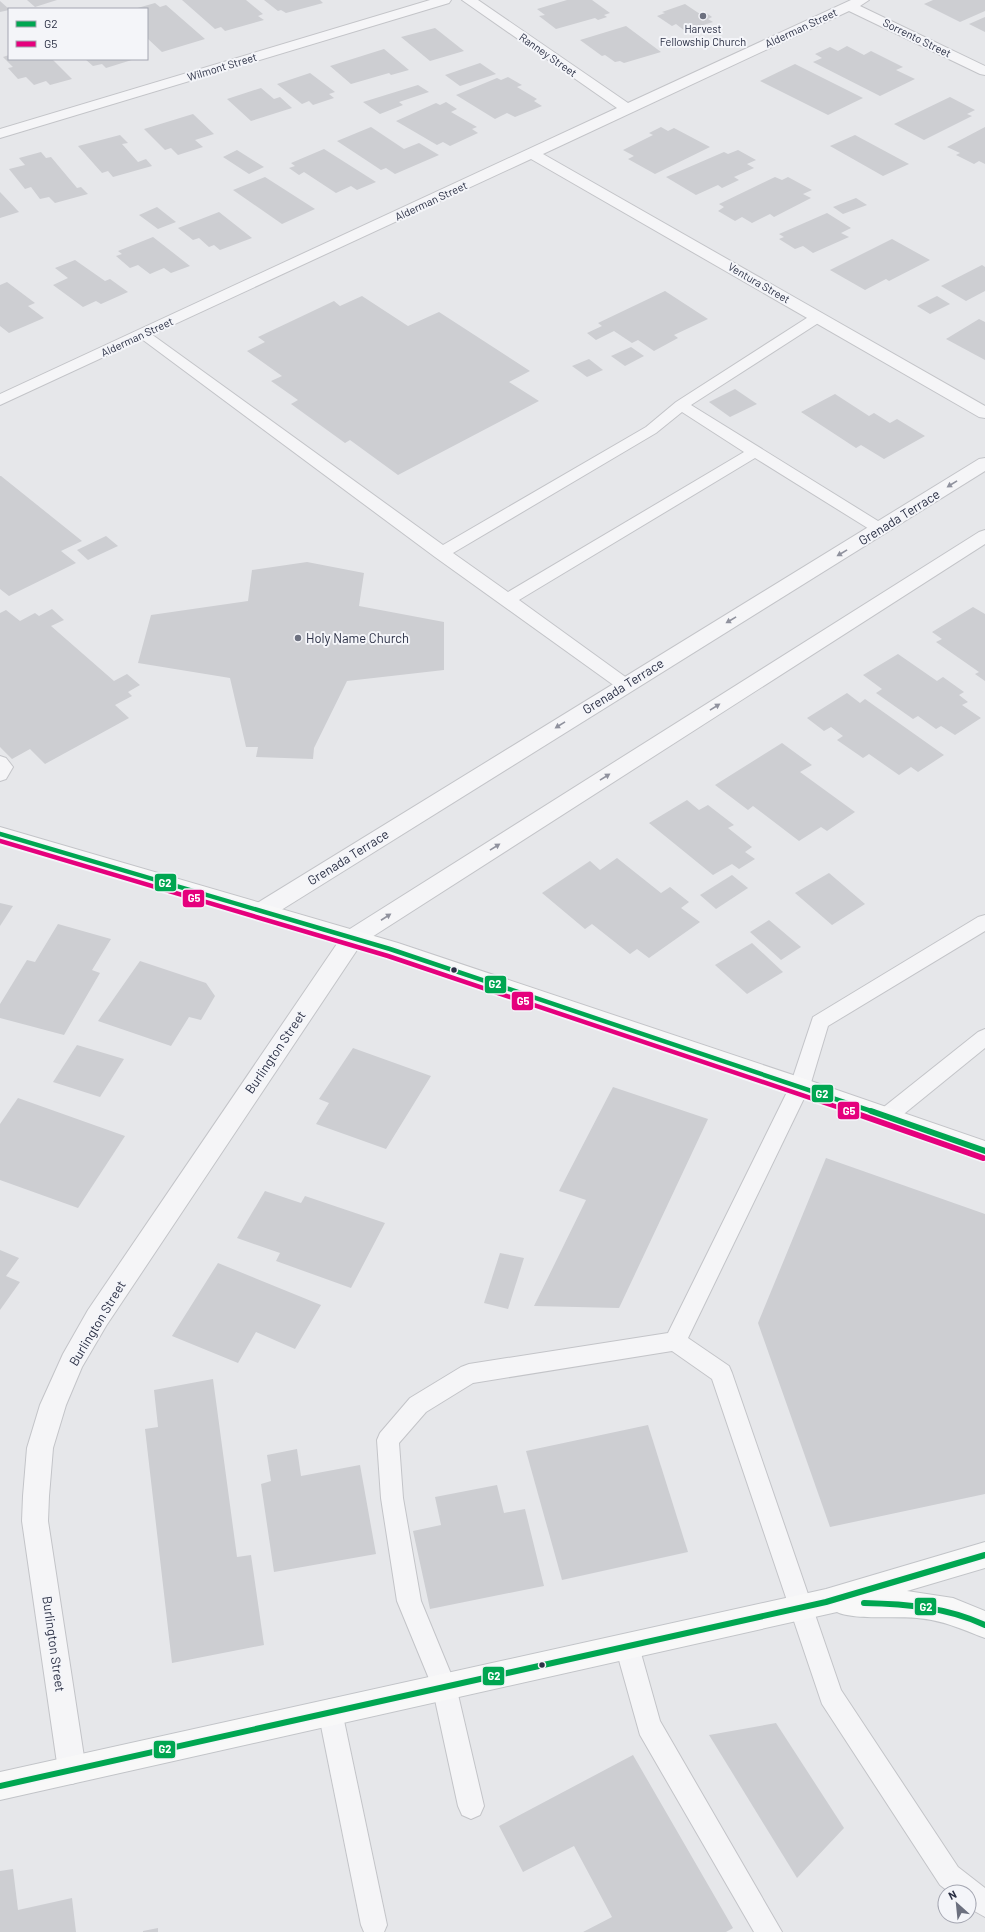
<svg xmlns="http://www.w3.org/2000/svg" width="985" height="1932" font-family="Barlow,sans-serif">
	<rect width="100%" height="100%" fill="#e6e7ea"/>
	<g fill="#cdced2">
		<polygon points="27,0 57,0 35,7"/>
		<polygon points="182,0 246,0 263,14 258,16 264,20 225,31 221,27 215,29"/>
		<polygon points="264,0 320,0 323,3 286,13 281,10 278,11"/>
		<polygon points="567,0 592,0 610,13 604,15 607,17 598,20 595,18 556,29 539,16 545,15 537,9"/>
		<polygon points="933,0 985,0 985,11 960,22 924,4"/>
		<polygon points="0,1 9,9 9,10 0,12"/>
		<polygon points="155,3 160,7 166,5 205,39 162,52 147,38 147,9 134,9"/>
		<polygon points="685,4 700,14 705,12 712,17 708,19 713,22 685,31 676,24 672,26 657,16 665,13 662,12"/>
		<polygon points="985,17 985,32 969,24"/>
		<polygon points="626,26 661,52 624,63 620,61 615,62 605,55 602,56 580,40"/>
		<polygon points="435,28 464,51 430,61 401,37"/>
		<polygon points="847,46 864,55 871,51 903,67 896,70 915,79 880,96 813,62 822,58 815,54 830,47 838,51"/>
		<polygon points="384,49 409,70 391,75 389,73 351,84 330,66"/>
		<polygon points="9,55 9,59 52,59 72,79 50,85 46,81 34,85 26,77 18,79 8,68 13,67 3,57"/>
		<polygon points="85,59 135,59 106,68 102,64 93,66"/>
		<polygon points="480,63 496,74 460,86 445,75"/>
		<polygon points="795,64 863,98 828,115 760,81"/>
		<polygon points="310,73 335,92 329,94 334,98 313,105 309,101 302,104 277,84"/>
		<polygon points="508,77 522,85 517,87 537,99 534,101 542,106 515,117 507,113 495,119 456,95 497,78 501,80"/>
		<polygon points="418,85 429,92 399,102 403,105 380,114 363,102"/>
		<polygon points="261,88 274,99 280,97 292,108 251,121 227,99"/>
		<polygon points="950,97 975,110 967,114 972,116 924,140 894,124"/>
		<polygon points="446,102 457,109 451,112 477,127 472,129 478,133 450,146 443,142 437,145 396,121 436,103 440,105"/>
		<polygon points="193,114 214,134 195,140 203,147 178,155 171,148 165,150 144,129"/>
		<polygon points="371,127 404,149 419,143 439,155 395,174 386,168 381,170 337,141"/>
		<polygon points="661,127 668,131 674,128 710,147 655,174 628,159 634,156 623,150 653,135 649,133"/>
		<polygon points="985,127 985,164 979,161 974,164 956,155 960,153 947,147"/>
		<polygon points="120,135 128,143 122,144 138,162 146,159 152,166 113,177 108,171 102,173 78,146"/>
		<polygon points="855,135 909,164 883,176 830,146"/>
		<polygon points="324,149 376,182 357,190 351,186 336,193 304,172 299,175 289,168 295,166 291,163"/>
		<polygon points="237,150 264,167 249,174 223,157"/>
		<polygon points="738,150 756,160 747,164 754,168 734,177 739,180 722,188 718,185 696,195 666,177 724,152 728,154"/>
		<polygon points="41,152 46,158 51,157 77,188 81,187 88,194 55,203 49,197 40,199 31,187 25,189 9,169 25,165 19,158"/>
		<polygon points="265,177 315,209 282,224 233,190"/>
		<polygon points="775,177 782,180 788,177 812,190 803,194 811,198 774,217 770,214 752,223 742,217 735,221 718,211 724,207 719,204"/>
		<polygon points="0,192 19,212 0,218"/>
		<polygon points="856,198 867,205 843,214 833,207"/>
		<polygon points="157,207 176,222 158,229 139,215"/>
		<polygon points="219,212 252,238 220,250 214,245 209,247 199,238 193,240 178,228"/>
		<polygon points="827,213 851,228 841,233 849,237 813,253 803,246 795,249 779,239 784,237 779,234"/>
		<polygon points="153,237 190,266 171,273 164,268 150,274 138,265 130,268 116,256 122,254 118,251"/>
		<polygon points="892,239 930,260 889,281 886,279 865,290 830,270"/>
		<polygon points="75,260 105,281 110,279 128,292 101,304 96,301 83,307 53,285 68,278 55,268"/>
		<polygon points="982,265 985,267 985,291 966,301 941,286"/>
		<polygon points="7,282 35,303 28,306 44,318 9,333 0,326 0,285"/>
		<polygon points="665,291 708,319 674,335 678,338 654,351 638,340 632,343 614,331 596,340 587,333 602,326 598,323"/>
		<polygon points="362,296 408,326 439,312 530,371 509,382 539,401 398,475 350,440 345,443 291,404 298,400 271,381 282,376 247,351 265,342 258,337 334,301 340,306"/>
		<polygon points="937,296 950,304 930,314 917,306"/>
		<polygon points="979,319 985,322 985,360 946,339"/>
		<polygon points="631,347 644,356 625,366 611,356"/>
		<polygon points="589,359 603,370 587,377 572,366"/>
		<polygon points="735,389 757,404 730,417 709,402"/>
		<polygon points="835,394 869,416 874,413 890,423 897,419 925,436 884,459 861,445 856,448 801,412"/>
		<polygon points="0,476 1,476 82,541 61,551 76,563 9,596 0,589"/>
		<polygon points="106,536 118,546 88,560 77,550"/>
		<polygon points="307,562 364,573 359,606 444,622 444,670 347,681 314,748 313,759 256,757 258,747 246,747 230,678 138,663 151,615 248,601 252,570"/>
		<polygon points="973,607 985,614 985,681 975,674 979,672 936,642 942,639 932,632"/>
		<polygon points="52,609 64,620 51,626 114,681 127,674 140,685 128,692 132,696 115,705 129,718 45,764 30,749 12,759 0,747 0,613 6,610 20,621 35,613 39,616"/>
		<polygon points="898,654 937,681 943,677 964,692 959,695 968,702 962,705 981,718 955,735 941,726 936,729 918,716 913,719 876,693 882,689 863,675"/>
		<polygon points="847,693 860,703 865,699 944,755 918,772 911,767 899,775 869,754 863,758 837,740 843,736 831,727 824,731 807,718"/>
		<polygon points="782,743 812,765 800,772 855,812 827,831 821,827 799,841 753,806 748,810 715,785"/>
		<polygon points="687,800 699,810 708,805 734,825 728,828 752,847 745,852 755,859 739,869 732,864 713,875 649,823"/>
		<polygon points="617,858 661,893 670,887 689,902 681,908 700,922 649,958 637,949 630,954 592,924 585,929 542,893 590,861 600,870"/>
		<polygon points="829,873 865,904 832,925 795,893"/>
		<polygon points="732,875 748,888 716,909 700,895"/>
		<polygon points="0,903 13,906 0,926"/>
		<polygon points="769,920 801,947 781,960 750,932"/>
		<polygon points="58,924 111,939 92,970 100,973 64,1035 0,1018 0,1004 27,960 35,962"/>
		<polygon points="752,943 783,972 747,994 715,965"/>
		<polygon points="140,961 206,983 215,996 201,1020 189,1017 171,1046 98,1021"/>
		<polygon points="77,1045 124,1059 100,1097 53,1082"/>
		<polygon points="353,1048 431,1076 386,1149 316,1124 329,1103 319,1099"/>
		<polygon points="613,1087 708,1119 619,1308 534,1306 586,1200 559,1191"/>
		<polygon points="18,1098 125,1136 78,1208 0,1180 0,1124"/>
		<polygon points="826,1158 985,1214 985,1494 830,1527 758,1323"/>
		<polygon points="265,1191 301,1203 305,1196 385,1223 351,1288 276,1261 280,1253 237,1238"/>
		<polygon points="0,1250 19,1258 6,1276 20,1282 0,1310"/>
		<polygon points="500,1253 524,1258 508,1309 484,1303"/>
		<polygon points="218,1263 321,1305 295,1349 256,1332 238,1363 172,1336"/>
		<polygon points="213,1379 237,1557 251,1555 264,1645 172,1663 145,1429 158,1427 154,1390"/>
		<polygon points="648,1425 688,1552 562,1580 526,1451"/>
		<polygon points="297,1449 301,1476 360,1465 376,1554 274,1572 261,1484 271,1481 267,1455"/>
		<polygon points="497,1485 504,1513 525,1509 544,1586 430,1609 413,1531 441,1525 435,1497"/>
		<polygon points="776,1723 844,1828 797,1878 709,1735"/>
		<polygon points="633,1755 733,1928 726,1932 583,1932 612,1917 574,1846 523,1872 499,1826"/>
		<polygon points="13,1869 18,1910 72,1898 76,1932 0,1932 0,1871"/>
		<polygon points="158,1928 158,1932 143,1932 143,1931"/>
	</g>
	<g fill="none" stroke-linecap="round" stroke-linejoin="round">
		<defs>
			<g id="service">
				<path d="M818,313L823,314L825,317L823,320L691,405L886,526L888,529L886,532L880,534L874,532L755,458L519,600L631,681L633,685L631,689L625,691L619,689L435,557L135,334L137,331H147L443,545L646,427L676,402L813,314ZM682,412L744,452L508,592L453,553L656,433Z"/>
				<polygon points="0,756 6,758 13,767 6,779 0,781"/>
				<polygon points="985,915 985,931 828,1026 810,1086 688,1338 729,1366 732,1373 841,1690 958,1867 985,1888 985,1917 969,1908 969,1892 949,1892 940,1885 822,1704 712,1379 672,1351 473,1383 426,1412 399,1443 403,1498 421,1601 456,1686 484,1806 480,1815 471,1819 462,1815 458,1806 432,1686 397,1601 381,1498 377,1440 380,1433 410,1398 461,1367 469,1364 668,1333 790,1086 813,1017 978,917"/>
				<polygon points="985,1029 985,1048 894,1122 887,1124 880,1122 877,1116 880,1110 978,1032"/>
				<polygon points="627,1634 636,1638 639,1646 660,1721 782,1932 754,1932 640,1735 615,1646 618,1638"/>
				<polygon points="330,1699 339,1703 342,1711 387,1925 384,1932 364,1932 361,1925 318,1711 321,1703"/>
			</g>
			<g id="minor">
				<polygon points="430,0 451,0 449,3 0,138 0,129"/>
				<polygon points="462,0 478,0 628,103 851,0 869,0 860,6 985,66 985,75 980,74 849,11 543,154 985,406 985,418 979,417 531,159 0,405 0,394 617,108"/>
				<polygon points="985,458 985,471 270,917 262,919 254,917 251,911 254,905 979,459"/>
				<polygon points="985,530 985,544 361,944 106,1326 82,1367 66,1405 53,1448 49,1496 48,1521 86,1770 82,1780 72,1784 62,1780 58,1770 22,1521 23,1496 27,1448 40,1405 63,1354 88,1310 345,932 979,532"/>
			</g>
			<polygon id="secondary" points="0,827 398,943 808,1080 985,1141 985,1161 792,1092 385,956 0,841"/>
			<path id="primary" d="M985,1542V1568L907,1591L953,1598L985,1611V1638C961,1629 943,1620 917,1618C896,1616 853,1620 837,1612L0,1800V1772L826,1589Z"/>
		</defs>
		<use href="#service" stroke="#c3c4c8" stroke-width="2"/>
		<use href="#minor" stroke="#c3c4c8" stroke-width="2"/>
		<use href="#secondary" stroke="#c3c4c8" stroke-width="2"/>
		<use href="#primary" stroke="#c2c4c8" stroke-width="2"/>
		<use href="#service" fill="#f5f5f7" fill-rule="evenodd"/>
		<use href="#minor" fill="#f5f5f7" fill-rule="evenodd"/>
		<use href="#secondary" fill="#f8f8f8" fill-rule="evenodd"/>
		<use href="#primary" fill="#f8f8f8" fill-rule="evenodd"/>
		<defs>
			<polyline id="bus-1-far1" points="0,834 390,949 874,1112"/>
			<g id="bus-1">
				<polyline points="871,1111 985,1151"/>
				<path d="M864,1603C906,1604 946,1607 985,1625"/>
				<polyline points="0,1786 826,1602 985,1555"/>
			</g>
			<polyline id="bus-2-far1" points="0,841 388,956 852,1112"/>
			<polyline id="bus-2" points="849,1111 983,1158"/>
		</defs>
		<use href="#bus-1-far1" stroke="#f4f5f9" stroke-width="8"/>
		<use href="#bus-1" stroke="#f4f5f9" stroke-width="9"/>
		<use href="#bus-2-far1" stroke="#f4f5f9" stroke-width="8"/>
		<use href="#bus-2" stroke="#f4f5f9" stroke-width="9"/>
		<use href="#bus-1-far1" stroke="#00a651" stroke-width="4.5"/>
		<use href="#bus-1" stroke="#00a651" stroke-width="6"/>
		<use href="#bus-2-far1" stroke="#e5007d" stroke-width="4.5"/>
		<use href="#bus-2" stroke="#e5007d" stroke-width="6"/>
	</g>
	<defs><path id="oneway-solid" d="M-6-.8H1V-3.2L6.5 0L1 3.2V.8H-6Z"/></defs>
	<g fill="#90929e">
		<use href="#oneway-solid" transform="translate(952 484) rotate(148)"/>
		<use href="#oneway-solid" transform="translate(842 553) rotate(149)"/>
		<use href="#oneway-solid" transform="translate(731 620) rotate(149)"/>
		<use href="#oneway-solid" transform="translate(715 707) rotate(-32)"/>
		<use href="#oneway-solid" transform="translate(560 725) rotate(148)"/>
		<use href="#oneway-solid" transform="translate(605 777) rotate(-32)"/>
		<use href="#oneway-solid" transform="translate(495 847) rotate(-32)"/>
		<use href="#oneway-solid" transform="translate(386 917) rotate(-33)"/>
	</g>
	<g fill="#6c707f" stroke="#f4f5f9" stroke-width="1.5">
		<circle cx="703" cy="16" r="4"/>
		<circle cx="298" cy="638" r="4"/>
	</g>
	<g fill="#2b3045" stroke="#f4f5f9" stroke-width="1.5">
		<circle cx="454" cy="970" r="3.5"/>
		<circle cx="542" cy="1665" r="3.5"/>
	</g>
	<g text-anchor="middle" stroke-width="4" stroke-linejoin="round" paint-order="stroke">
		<g font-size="11" fill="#2b3045" stroke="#f4f5f9">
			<text transform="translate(801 28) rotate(-25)" y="4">Alderman Street</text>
			<text transform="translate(917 38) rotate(26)" y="4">Sorrento Street</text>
			<text transform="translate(548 55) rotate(35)" y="4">Ranney Street</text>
			<text transform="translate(222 67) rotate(-17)" y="4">Wilmont Street</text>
			<text transform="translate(431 201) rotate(-25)" y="4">Alderman Street</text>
			<text transform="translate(759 283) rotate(30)" y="4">Ventura Street</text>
			<text transform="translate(137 337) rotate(-25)" y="4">Alderman Street</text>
		</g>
		<g font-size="11" fill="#2b3045" stroke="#f4f5f9">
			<text x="703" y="33">Harvest<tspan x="703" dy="13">Fellowship Church</tspan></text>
		</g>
		<g font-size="13" fill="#2b3045" stroke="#f4f5f9">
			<text transform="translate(899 517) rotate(-32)" y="5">Grenada Terrace</text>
			<text transform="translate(623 686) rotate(-32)" y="5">Grenada Terrace</text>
			<text transform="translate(348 857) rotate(-32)" y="5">Grenada Terrace</text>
			<text transform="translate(275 1052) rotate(-56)" y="5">Burlington Street</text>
			<text transform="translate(97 1323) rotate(-59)" y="5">Burlington Street</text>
			<text transform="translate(54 1644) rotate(82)" y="5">Burlington Street</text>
		</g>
		<g font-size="13" fill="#2b3045" stroke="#f4f5f9" text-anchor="start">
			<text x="306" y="643">Holy Name Church</text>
		</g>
	</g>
	<g stroke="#f4f5f9" stroke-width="1.5">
		<rect x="154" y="873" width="23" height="19" rx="4" fill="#00a651"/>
		<rect x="182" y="889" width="23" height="19" rx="4" fill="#e5007d"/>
		<rect x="484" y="975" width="23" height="19" rx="4" fill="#00a651"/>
		<rect x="511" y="991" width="23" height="20" rx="4" fill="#e5007d"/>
		<rect x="811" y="1084" width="23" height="19" rx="4" fill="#00a651"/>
		<rect x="837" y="1101" width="23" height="19" rx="4" fill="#e5007d"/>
		<rect x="914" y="1597" width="23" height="19" rx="4" fill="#00a651"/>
		<rect x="482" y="1666" width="23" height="20" rx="4" fill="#00a651"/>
		<rect x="153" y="1740" width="23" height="19" rx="4" fill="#00a651"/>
	</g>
	<g font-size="11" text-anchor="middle" font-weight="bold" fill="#fff">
		<text x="165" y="887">G2</text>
		<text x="194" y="902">G5</text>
		<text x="495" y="988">G2</text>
		<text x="523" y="1005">G5</text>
		<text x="822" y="1098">G2</text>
		<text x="849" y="1115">G5</text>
		<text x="926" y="1611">G2</text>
		<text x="494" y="1680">G2</text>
		<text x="165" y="1753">G2</text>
	</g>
	<rect x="8" y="8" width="140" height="52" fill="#f4f5f9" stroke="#a4a6b1"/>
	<rect x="16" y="21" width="20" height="6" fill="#00a651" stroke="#a4a6b1"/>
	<text x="44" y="28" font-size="12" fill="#2b3045">G2</text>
	<rect x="16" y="41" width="20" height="6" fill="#e5007d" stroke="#a4a6b1"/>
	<text x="44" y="48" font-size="12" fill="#2b3045">G5</text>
	<g transform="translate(957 1904) rotate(333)"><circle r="19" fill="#f4f5f9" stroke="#a4a6b1"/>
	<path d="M0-3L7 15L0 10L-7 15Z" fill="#6c707f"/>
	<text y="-6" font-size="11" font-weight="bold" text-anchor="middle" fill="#2b3045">N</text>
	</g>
</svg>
